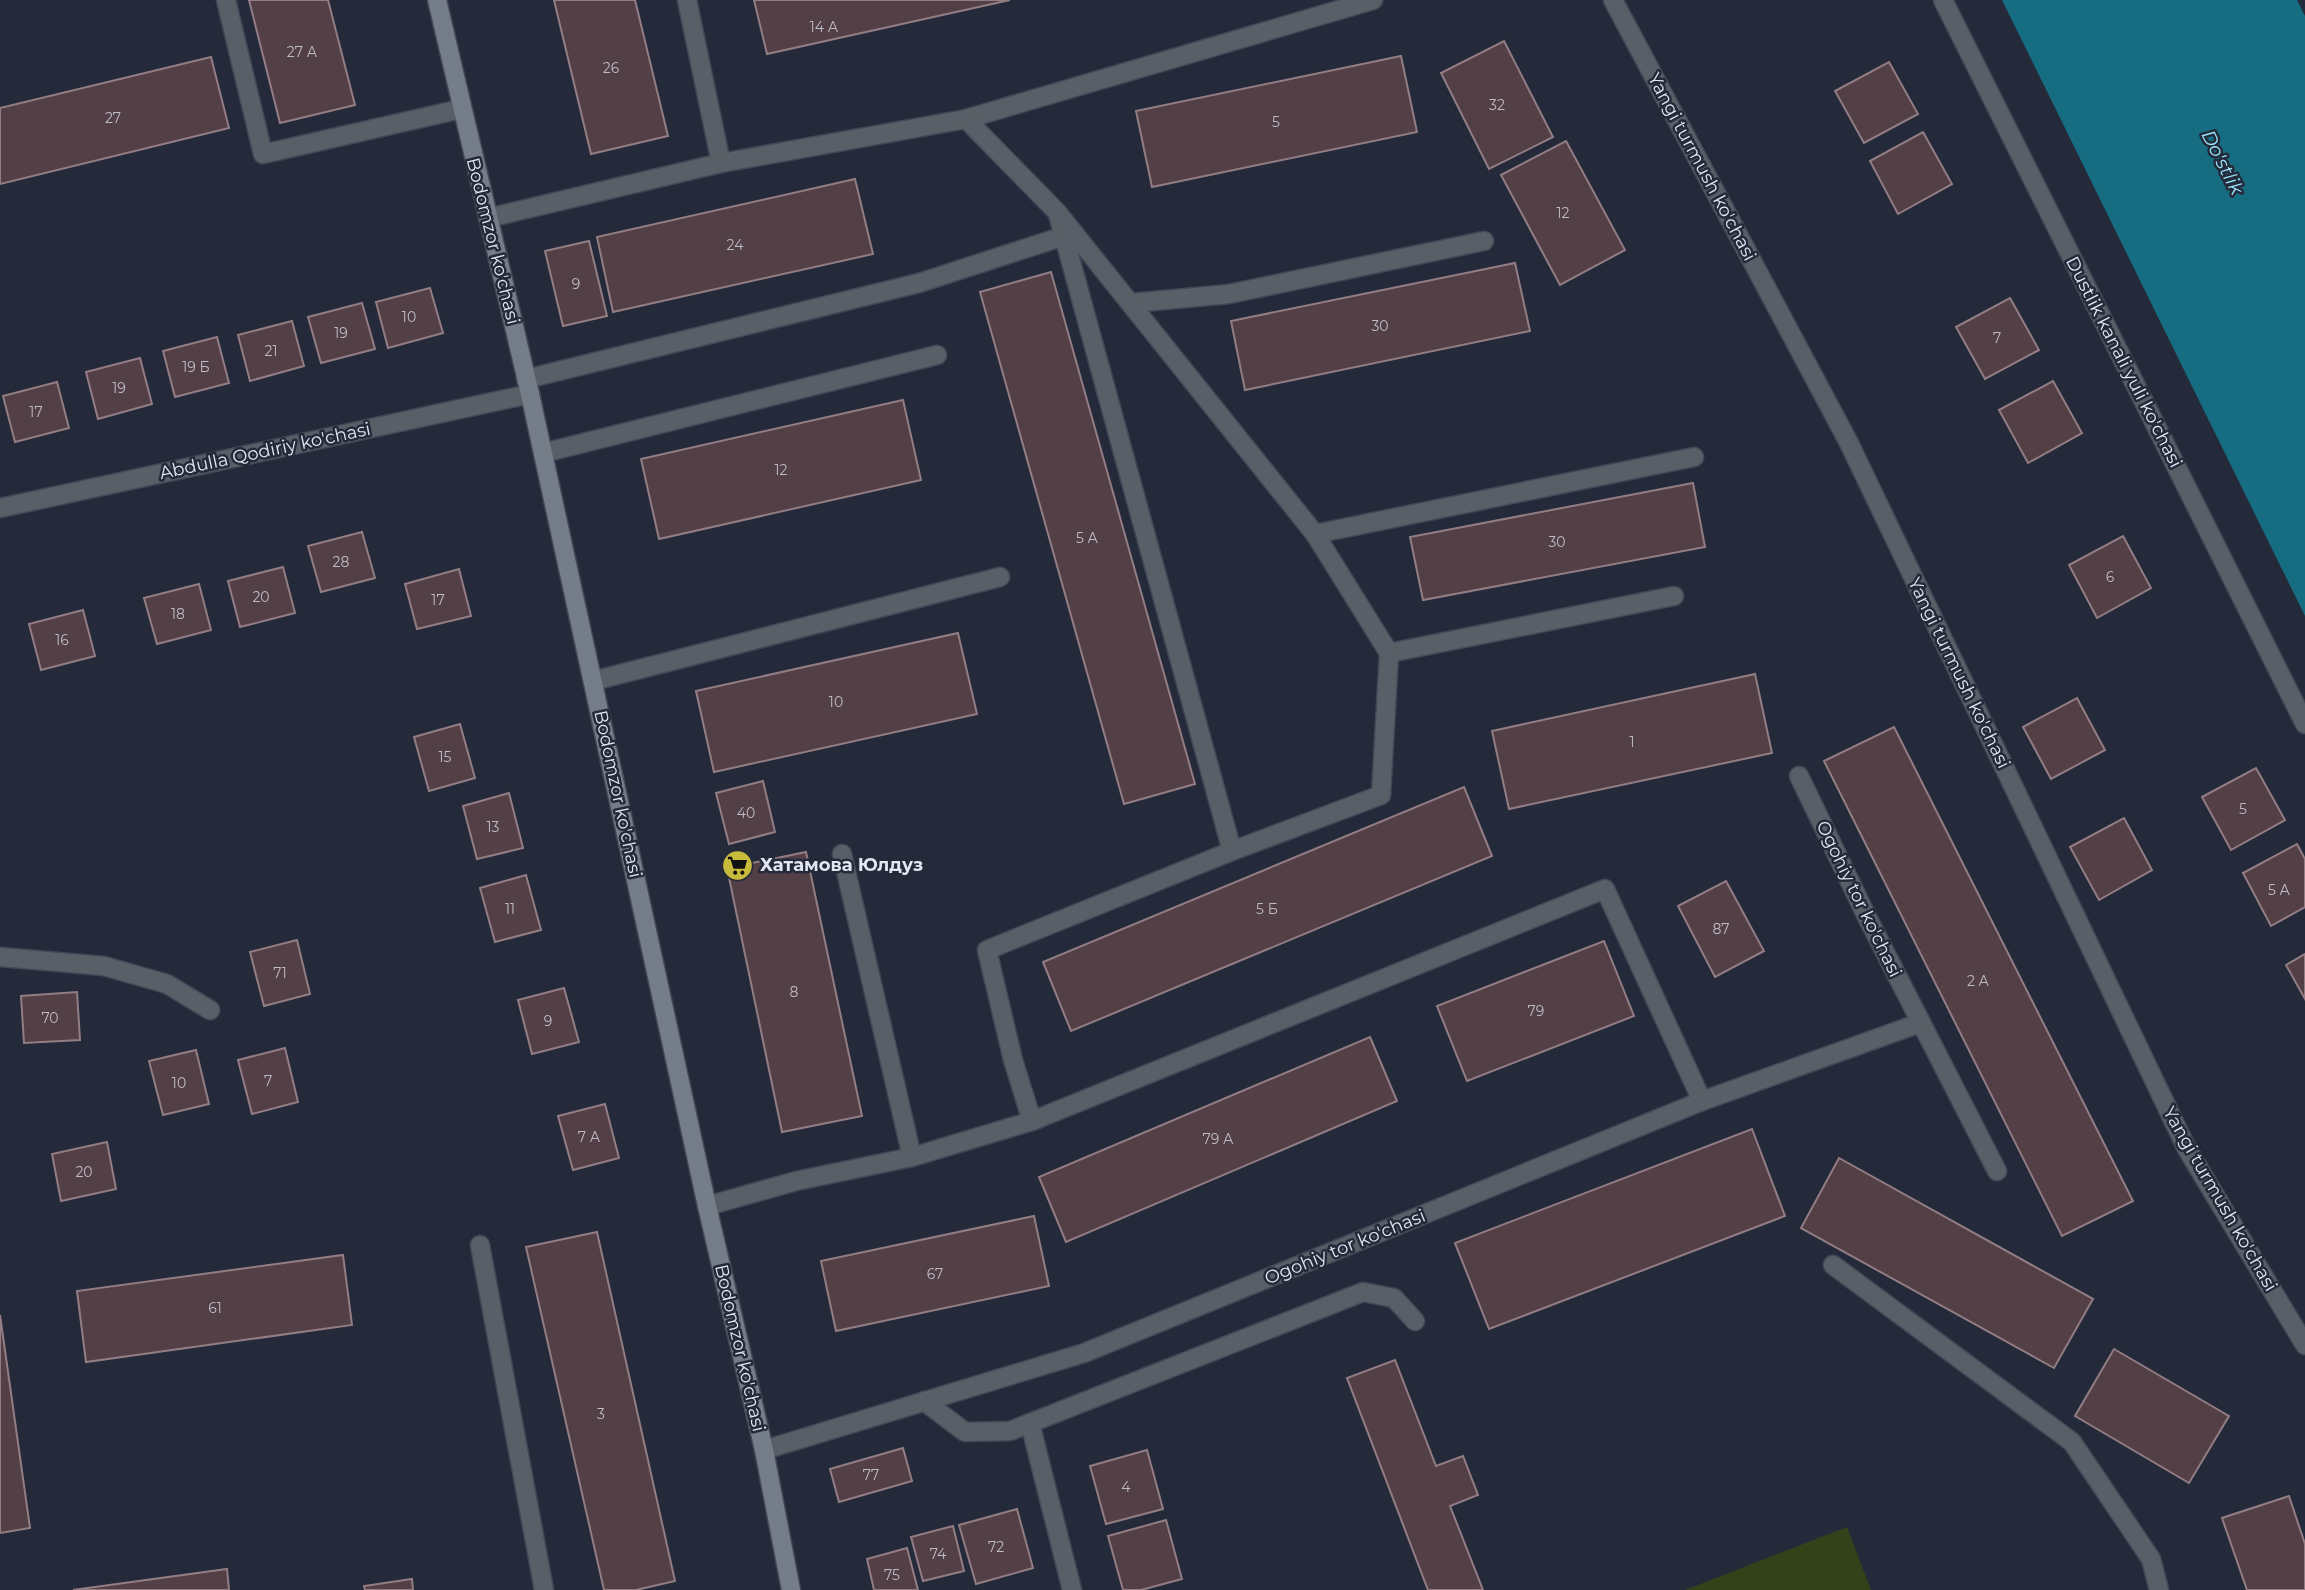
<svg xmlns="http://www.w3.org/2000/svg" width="2305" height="1590" font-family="Montserrat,sans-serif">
	<rect width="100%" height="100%" fill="#242a3a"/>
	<polygon fill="#344219" points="1847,1527 1871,1590 1685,1590"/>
	<polygon fill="#166d82" points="2002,0 2297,0 2305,16 2305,616"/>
	<g fill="#533f46" stroke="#937d84" stroke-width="2">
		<polygon points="249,0 328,0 355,105 280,123"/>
		<polygon points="554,0 635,0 668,136 591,154"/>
		<polygon points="754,0 1010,0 767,54"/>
		<polygon points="1504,41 1553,137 1489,169 1441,73"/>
		<polygon points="1401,56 1417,132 1152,187 1136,111"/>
		<polygon points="211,57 229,128 0,184 0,108"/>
		<polygon points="1889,62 1918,114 1864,143 1835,91"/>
		<polygon points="1923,132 1952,184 1898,214 1870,161"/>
		<polygon points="1566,141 1625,250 1560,285 1501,175"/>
		<polygon points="855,179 873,254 613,312 597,237"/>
		<polygon points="589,241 607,316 563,326 545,251"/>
		<polygon points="1515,263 1530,331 1245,390 1231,321"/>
		<polygon points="1051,272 1195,784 1124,804 980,292"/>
		<polygon points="430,288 443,333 388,348 376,302"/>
		<polygon points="2010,298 2039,350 1985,379 1956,327"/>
		<polygon points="362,303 375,349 321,363 308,317"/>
		<polygon points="292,321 304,366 250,381 238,335"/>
		<polygon points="217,337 229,383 175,397 163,351"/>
		<polygon points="140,358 152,404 98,419 86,372"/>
		<polygon points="2053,381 2082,433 2028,463 1999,410"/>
		<polygon points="57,382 69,428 15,442 3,396"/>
		<polygon points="903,400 921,480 659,539 641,459"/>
		<polygon points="1693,483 1705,547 1423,600 1410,537"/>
		<polygon points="362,532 375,578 321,592 308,546"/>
		<polygon points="2123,536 2151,588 2097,618 2069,565"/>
		<polygon points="283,567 295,613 240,627 228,581"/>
		<polygon points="459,569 471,616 417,629 405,584"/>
		<polygon points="199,584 211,630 157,644 144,598"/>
		<polygon points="83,610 95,656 41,670 29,624"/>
		<polygon points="958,633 977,714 714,772 696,691"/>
		<polygon points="1755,674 1772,753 1509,809 1492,731"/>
		<polygon points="2077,698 2105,750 2051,779 2023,727"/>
		<polygon points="460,724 475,778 429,791 414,737"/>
		<polygon points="1894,727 2133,1201 2062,1236 1824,761"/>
		<polygon points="2256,768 2285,820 2231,850 2202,797"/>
		<polygon points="763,781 775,832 729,844 716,793"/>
		<polygon points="1464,787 1492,856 1071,1031 1043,962"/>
		<polygon points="509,793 523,848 477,859 463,806"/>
		<polygon points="2124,818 2152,870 2099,900 2070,847"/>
		<polygon points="2297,844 2305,859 2305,907 2271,926 2243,873"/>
		<polygon points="806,852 862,1116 782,1132 727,868"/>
		<polygon points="526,875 541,930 495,942 480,888"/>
		<polygon points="1726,881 1764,951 1715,977 1678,906"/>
		<polygon points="297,940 310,994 264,1006 250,952"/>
		<polygon points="1604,941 1634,1016 1467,1081 1437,1006"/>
		<polygon points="2305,954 2305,999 2286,965"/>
		<polygon points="564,988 579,1042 532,1054 518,1000"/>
		<polygon points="77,992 80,1040 24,1043 21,996"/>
		<polygon points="1370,1037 1397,1101 1066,1242 1039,1177"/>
		<polygon points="285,1048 298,1102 252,1114 238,1060"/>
		<polygon points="196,1050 209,1104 163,1115 149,1061"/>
		<polygon points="605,1104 619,1158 573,1170 558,1116"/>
		<polygon points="1752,1129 1785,1216 1489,1329 1455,1243"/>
		<polygon points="107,1142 116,1189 61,1201 52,1154"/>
		<polygon points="1839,1158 2093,1299 2054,1368 1801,1228"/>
		<polygon points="1034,1216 1049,1286 836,1331 821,1261"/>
		<polygon points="597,1232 675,1581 636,1590 604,1590 526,1247"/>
		<polygon points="343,1255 352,1325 86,1362 77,1291"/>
		<polygon points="0,1315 30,1528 0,1533"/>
		<polygon points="2114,1349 2229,1416 2189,1483 2075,1416"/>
		<polygon points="1395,1360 1436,1466 1463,1456 1478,1495 1450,1506 1483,1590 1428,1590 1347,1378"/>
		<polygon points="903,1448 912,1481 839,1502 830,1469"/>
		<polygon points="1147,1450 1163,1509 1106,1524 1090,1466"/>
		<polygon points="2289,1496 2305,1544 2305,1590 2247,1590 2222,1518"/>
		<polygon points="1017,1509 1033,1568 976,1584 959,1525"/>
		<polygon points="1166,1520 1182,1579 1141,1590 1123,1590 1108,1536"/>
		<polygon points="953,1526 964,1571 923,1581 911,1537"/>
		<polygon points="907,1548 918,1590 874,1590 867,1559"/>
		<polygon points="227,1569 229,1590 73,1590"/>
		<polygon points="412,1579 413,1590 365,1590 364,1586"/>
	</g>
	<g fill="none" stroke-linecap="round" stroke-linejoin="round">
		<defs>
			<g id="street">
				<polyline points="226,0 263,154 461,109"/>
				<polyline points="687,0 721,163"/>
				<polyline points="1613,0 1849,443 2187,1149 2305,1345"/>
				<polyline points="1943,0 2305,724"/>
				<polyline points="488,218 721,163 966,119 1373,0"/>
				<polyline points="1059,218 1232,851"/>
				<polyline points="1132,303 1229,294 1484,241"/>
				<polyline points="526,379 919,283 1064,236"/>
				<polyline points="543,453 937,355"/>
				<polyline points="0,508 530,394"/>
				<polyline points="1315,534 1694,457"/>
				<polyline points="1389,653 1674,596"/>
				<polyline points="593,681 1000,577"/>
				<polyline points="1799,776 1867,917 1997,1171"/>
				<polyline points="842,854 912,1157"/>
				<polyline points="0,957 104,966 167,984 210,1010"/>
				<polyline points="1032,1121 1605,889 1702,1101"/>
				<polyline points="707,1206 796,1181 912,1157 1032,1121 1013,1060 987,950 1232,851 1381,795 1389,653 1315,534 1057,212 966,119"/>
				<polyline points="480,1245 544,1590"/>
				<polyline points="1833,1265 2072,1442 2151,1559 2159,1590"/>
				<polyline points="924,1401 965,1432 1010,1431 1363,1292 1394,1298 1415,1321"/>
				<polyline points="1030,1423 1072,1590"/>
				<polyline points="764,1450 1084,1353 1702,1101 1920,1023"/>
			</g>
			<polyline id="secondary" points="437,0 530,394 707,1206 764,1450 791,1590"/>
		</defs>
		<use href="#street" stroke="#424857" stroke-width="21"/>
		<use href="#secondary" stroke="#424857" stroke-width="21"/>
		<use href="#street" stroke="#5a5f67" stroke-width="18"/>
		<use href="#secondary" stroke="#747d88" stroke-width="18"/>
	</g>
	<defs>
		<symbol id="supermarket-disc" viewBox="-11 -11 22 22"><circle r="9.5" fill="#c8bb3b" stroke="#242a3a"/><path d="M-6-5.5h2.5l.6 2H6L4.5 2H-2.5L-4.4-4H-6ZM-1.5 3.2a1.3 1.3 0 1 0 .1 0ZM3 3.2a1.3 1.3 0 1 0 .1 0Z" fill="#111"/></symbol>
	</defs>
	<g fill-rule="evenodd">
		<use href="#supermarket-disc" x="720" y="848" width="35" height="35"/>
	</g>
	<g text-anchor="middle" stroke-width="5" stroke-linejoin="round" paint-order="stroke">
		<g font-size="14" fill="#bebcc6">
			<text x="824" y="32">14 А</text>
			<text x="302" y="57">27 А</text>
			<text x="611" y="73">26</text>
			<text x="1497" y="110">32</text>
			<text x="113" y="123">27</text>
			<text x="1276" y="127">5</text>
			<text x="1563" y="218">12</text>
			<text x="735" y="250">24</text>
			<text x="576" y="289">9</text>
			<text x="409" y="322">10</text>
			<text x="1380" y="331">30</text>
			<text x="341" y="338">19</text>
			<text x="1997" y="343">7</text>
			<text x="271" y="356">21</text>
			<text x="196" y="372">19 Б</text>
			<text x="119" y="393">19</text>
			<text x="36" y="417">17</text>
			<text x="781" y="475">12</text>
			<text x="1087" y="543">5 А</text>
			<text x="1557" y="547">30</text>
			<text x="341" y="567">28</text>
			<text x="2110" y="582">6</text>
			<text x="261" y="602">20</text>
			<text x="438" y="605">17</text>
			<text x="178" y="619">18</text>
			<text x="62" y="645">16</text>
			<text x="836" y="707">10</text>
			<text x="1632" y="747">1</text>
			<text x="445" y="762">15</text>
			<text x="2243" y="814">5</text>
			<text x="746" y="818">40</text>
			<text x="493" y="832">13</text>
			<text x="2279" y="895">5 А</text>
			<text x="510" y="914">11</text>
			<text x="1267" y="914">5 Б</text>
			<text x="1721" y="934">87</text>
			<text x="280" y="978">71</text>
			<text x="1978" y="986">2 А</text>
			<text x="794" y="997">8</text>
			<text x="1536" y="1016">79</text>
			<text x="50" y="1023">70</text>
			<text x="548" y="1026">9</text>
			<text x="268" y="1086">7</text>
			<text x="179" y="1088">10</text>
			<text x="589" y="1142">7 А</text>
			<text x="1218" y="1144">79 А</text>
			<text x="84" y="1177">20</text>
			<text x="935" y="1279">67</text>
			<text x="215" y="1313">61</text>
			<text x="601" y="1419">3</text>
			<text x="871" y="1480">77</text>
			<text x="1126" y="1492">4</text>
			<text x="996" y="1552">72</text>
			<text x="938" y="1559">74</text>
			<text x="892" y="1580">75</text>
		</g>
		<g font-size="18" fill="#e2e6f1" stroke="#242a3a">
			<text transform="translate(1702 167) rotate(62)" y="6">Yangi turmush ko'chasi</text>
			<text transform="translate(493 241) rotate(76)" y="6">Bodomzor ko'chasi</text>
			<text transform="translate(2124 362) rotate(63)" y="6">Dustlik kanali yuli ko'chasi</text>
			<text transform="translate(265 451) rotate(-12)" y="6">Abdulla Qodiriy ko'chasi</text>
			<text transform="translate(1959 673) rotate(64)" y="6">Yangi turmush ko'chasi</text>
			<text transform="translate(618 794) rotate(78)" y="6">Bodomzor ko'chasi</text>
			<text transform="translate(1859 899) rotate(64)" y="6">Ogohiy tor ko'chasi</text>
			<text transform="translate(2220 1199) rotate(60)" y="6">Yangi turmush ko'chasi</text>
			<text transform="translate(1345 1247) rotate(-22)" y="6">Ogohiy tor ko'chasi</text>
			<text transform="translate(740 1348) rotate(77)" y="6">Bodomzor ko'chasi</text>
		</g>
		<g font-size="18" font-weight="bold" fill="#e2e6f1" stroke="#242a3a" text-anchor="start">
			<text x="760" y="871">Хатамова Юлдуз</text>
		</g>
		<g font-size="19" font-style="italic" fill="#99e4fb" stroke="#242a3a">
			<text transform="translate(2223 162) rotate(63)" y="7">Do'stlik</text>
		</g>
	</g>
</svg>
